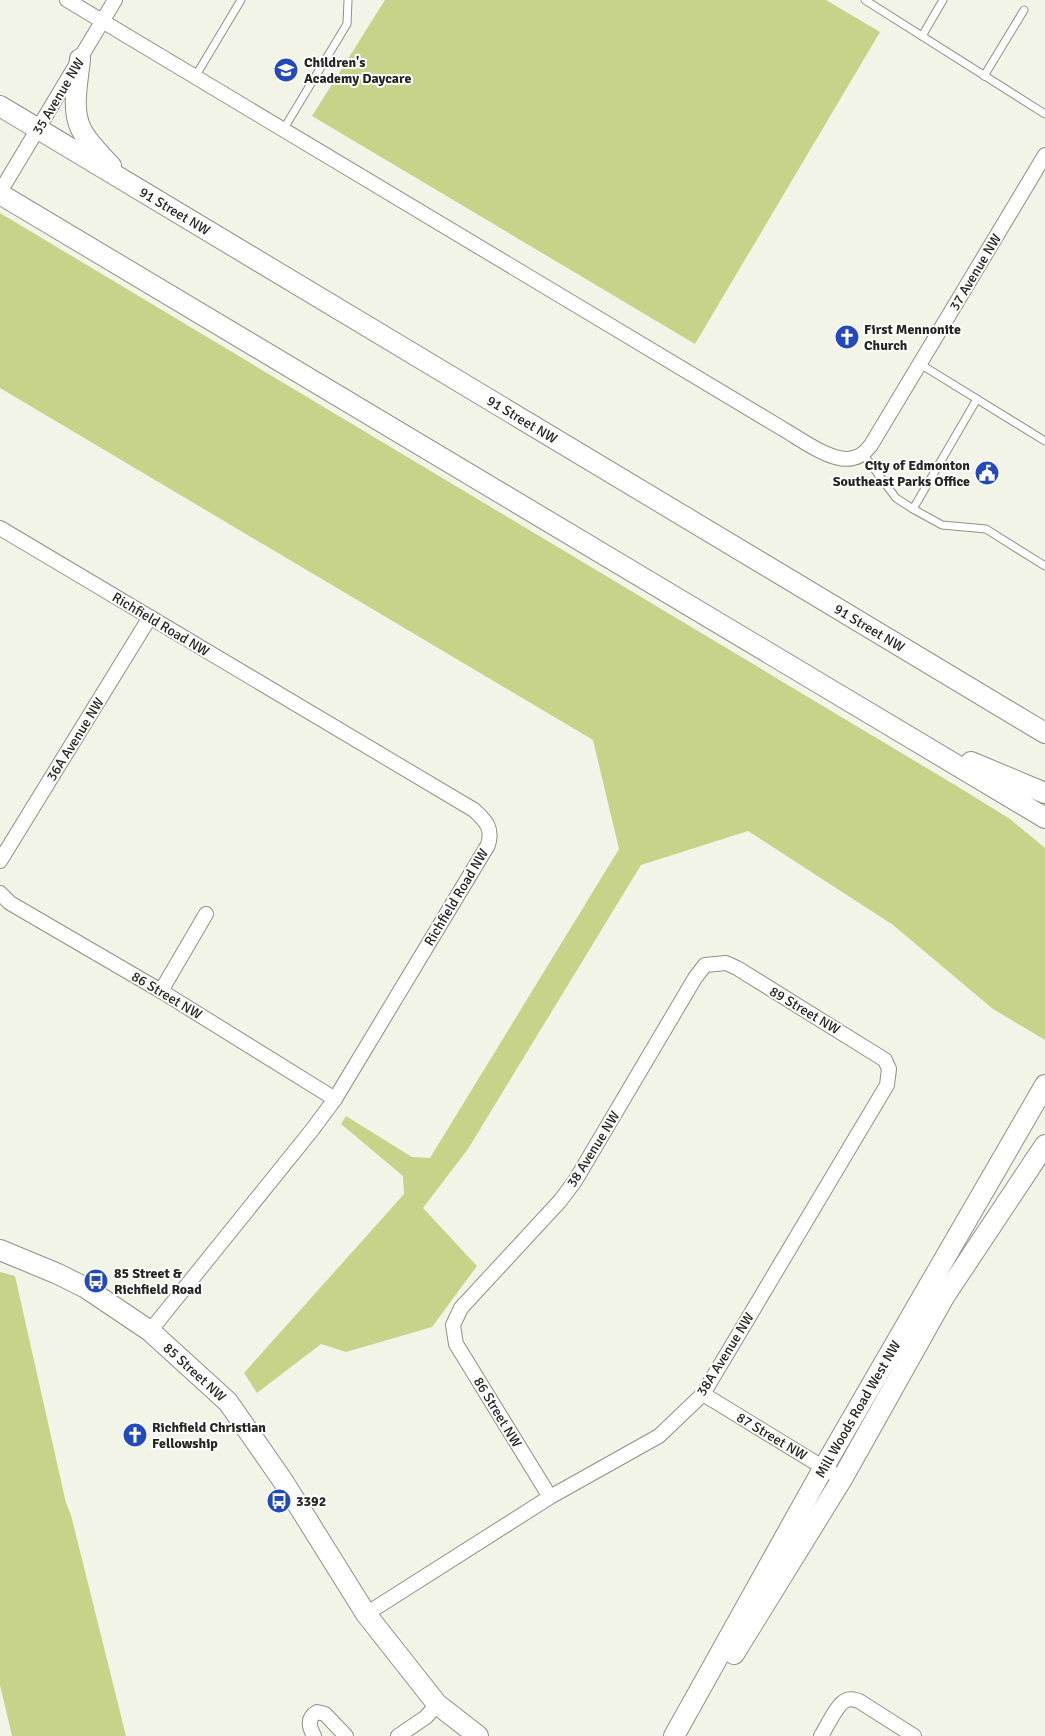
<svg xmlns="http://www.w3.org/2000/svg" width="1045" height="1736" font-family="Signika,sans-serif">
	<rect width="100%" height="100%" fill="#f2f4e7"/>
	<g fill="#c8d38a">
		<polygon points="385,0 826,0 880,32 695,344 312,116"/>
		<polygon points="0,213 960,788 1010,819 1045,848 1045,1040 993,1009 893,925 748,831 641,865 468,1149 423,1208 477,1266 432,1327 346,1352 321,1344 257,1393 244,1373 404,1194 403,1176 341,1124 346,1116 412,1157 430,1158 619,849 593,740 0,388"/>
		<polygon points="0,1272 15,1276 66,1503 71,1515 126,1736 12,1736 0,1685"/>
	</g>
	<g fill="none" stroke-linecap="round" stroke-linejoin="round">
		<defs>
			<g id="lane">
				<polyline points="865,0 1045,114"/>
				<polyline points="922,36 943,0"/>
				<polyline points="984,76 1024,10"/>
				<polyline points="195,77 241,0"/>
				<polyline points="283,130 347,24 348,0"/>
				<polyline points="920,364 1045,441"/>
				<polyline points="863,454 896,498 913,509 977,399"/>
				<polyline points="913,509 942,525 986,529 1045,566"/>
			</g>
			<g id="street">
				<path d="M67,0L783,429C799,438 833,464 853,458C862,456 866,451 871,445L1045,155"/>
				<polyline points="0,192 115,0"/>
				<path d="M0,528L474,810C486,821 493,828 488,845L335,1099L312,1130L150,1331"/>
				<polyline points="0,861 150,617"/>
				<polyline points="0,893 10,903 161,991 335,1099"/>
				<polyline points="161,991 206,914"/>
				<polyline points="703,1394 842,1479"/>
				<polyline points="366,1614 550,1497 659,1436 703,1394 887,1085 889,1069 885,1060 737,968 726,963 705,965 695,978 575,1181 560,1201 461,1308 453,1325 456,1344 550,1497"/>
				<path d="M314,1736C309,1727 307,1718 317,1712L325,1714L346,1736"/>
				<polyline points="398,1736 426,1717 437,1704"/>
				<path d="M821,1736C827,1727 837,1703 847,1700C851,1698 855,1700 859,1701L914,1736"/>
			</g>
			<g id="secondary">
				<path d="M80,59C78,82 71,108 81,129C88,143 101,155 111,166"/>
				<path id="s1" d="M0,106L1045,733"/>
				<polyline points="0,194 1045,818"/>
				<polyline points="971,762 1045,793"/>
				<path id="s2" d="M0,1250L58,1274L86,1288L150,1331L228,1402L283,1481L366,1614L437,1704L478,1736"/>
				<polyline points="734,1654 842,1479 944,1297 1045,1145"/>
				<path id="s3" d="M674,1736L824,1467L1045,1085"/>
			</g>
		</defs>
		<use href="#lane" stroke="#8f9185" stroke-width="9"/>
		<use href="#street" stroke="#8f9185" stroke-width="16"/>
		<use href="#secondary" stroke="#8f9185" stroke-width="22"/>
		<use href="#lane" stroke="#fff" stroke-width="7"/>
		<use href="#street" stroke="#fff" stroke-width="14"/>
		<use href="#secondary" stroke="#fff" stroke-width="20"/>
	</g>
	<defs>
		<symbol id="school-disc" viewBox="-11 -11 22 22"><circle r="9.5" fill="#234ab8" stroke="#fff"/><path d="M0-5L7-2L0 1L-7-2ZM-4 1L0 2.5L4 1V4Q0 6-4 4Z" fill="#fff"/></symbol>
		<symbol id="church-disc" viewBox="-11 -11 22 22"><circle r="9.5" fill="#234ab8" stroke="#fff"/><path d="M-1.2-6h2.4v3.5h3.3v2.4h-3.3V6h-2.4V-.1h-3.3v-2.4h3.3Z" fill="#fff"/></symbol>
		<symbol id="civic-disc" viewBox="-11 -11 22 22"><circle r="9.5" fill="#234ab8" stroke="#fff"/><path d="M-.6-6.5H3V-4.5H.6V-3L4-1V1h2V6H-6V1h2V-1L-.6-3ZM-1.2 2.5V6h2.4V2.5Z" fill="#fff"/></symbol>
		<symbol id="bus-disc" viewBox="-11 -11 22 22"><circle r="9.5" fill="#234ab8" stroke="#fff"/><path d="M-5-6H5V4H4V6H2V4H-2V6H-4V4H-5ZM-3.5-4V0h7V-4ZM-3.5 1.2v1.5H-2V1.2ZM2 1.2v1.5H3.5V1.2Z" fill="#fff"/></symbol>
	</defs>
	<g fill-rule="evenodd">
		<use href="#school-disc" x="272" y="56" width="28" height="28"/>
		<use href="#church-disc" x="833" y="323" width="28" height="28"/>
		<use href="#civic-disc" x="973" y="459" width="28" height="28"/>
		<use href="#bus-disc" x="82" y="1267" width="28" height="28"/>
		<use href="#church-disc" x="121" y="1421" width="28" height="28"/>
		<use href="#bus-disc" x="265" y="1487" width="28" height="28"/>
	</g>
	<g text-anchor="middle" stroke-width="4" stroke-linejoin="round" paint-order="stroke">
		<g font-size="14" font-weight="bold" fill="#252621" stroke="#fff" text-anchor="start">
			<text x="304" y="67">Children's<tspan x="304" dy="16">Academy Daycare</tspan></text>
			<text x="864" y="334">First Mennonite<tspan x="864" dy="16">Church</tspan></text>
			<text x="970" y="470" text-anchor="end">City of Edmonton<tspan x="970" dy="16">Southeast Parks Office</tspan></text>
			<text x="114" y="1278">85 Street &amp;<tspan x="114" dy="16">Richfield Road</tspan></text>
			<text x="152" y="1432">Richfield Christian<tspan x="152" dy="16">Fellowship</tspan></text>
			<text x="296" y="1506">3392</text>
		</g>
		<g font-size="14" fill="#252621" stroke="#fff">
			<text transform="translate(58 96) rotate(-59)" y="5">35 Avenue NW</text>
			<text dy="5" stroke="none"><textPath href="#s1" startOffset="204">91 Street NW</textPath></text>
			<text transform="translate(975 272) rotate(-59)" y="5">37 Avenue NW</text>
			<text dy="5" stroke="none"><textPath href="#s1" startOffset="609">91 Street NW</textPath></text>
			<text transform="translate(161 624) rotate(31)" y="5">Richfield Road NW</text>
			<text dy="5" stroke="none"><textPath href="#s1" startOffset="1014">91 Street NW</textPath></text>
			<text transform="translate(75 739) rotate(-58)" y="5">36A Avenue NW</text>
			<text transform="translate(456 897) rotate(-59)" y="5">Richfield Road NW</text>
			<text transform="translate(167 995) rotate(31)" y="5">86 Street NW</text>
			<text transform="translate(805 1010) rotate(31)" y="5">89 Street NW</text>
			<text transform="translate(593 1149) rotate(-58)" y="5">38 Avenue NW</text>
			<text transform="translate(725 1354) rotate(-58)" y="5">38A Avenue NW</text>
			<text dy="5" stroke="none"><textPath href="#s2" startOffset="232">85 Street NW</textPath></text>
			<text dy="5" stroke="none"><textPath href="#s3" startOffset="375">Mill Woods Road West NW</textPath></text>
			<text transform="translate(498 1412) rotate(59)" y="5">86 Street NW</text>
			<text transform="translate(772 1436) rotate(31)" y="5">87 Street NW</text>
		</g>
	</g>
</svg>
